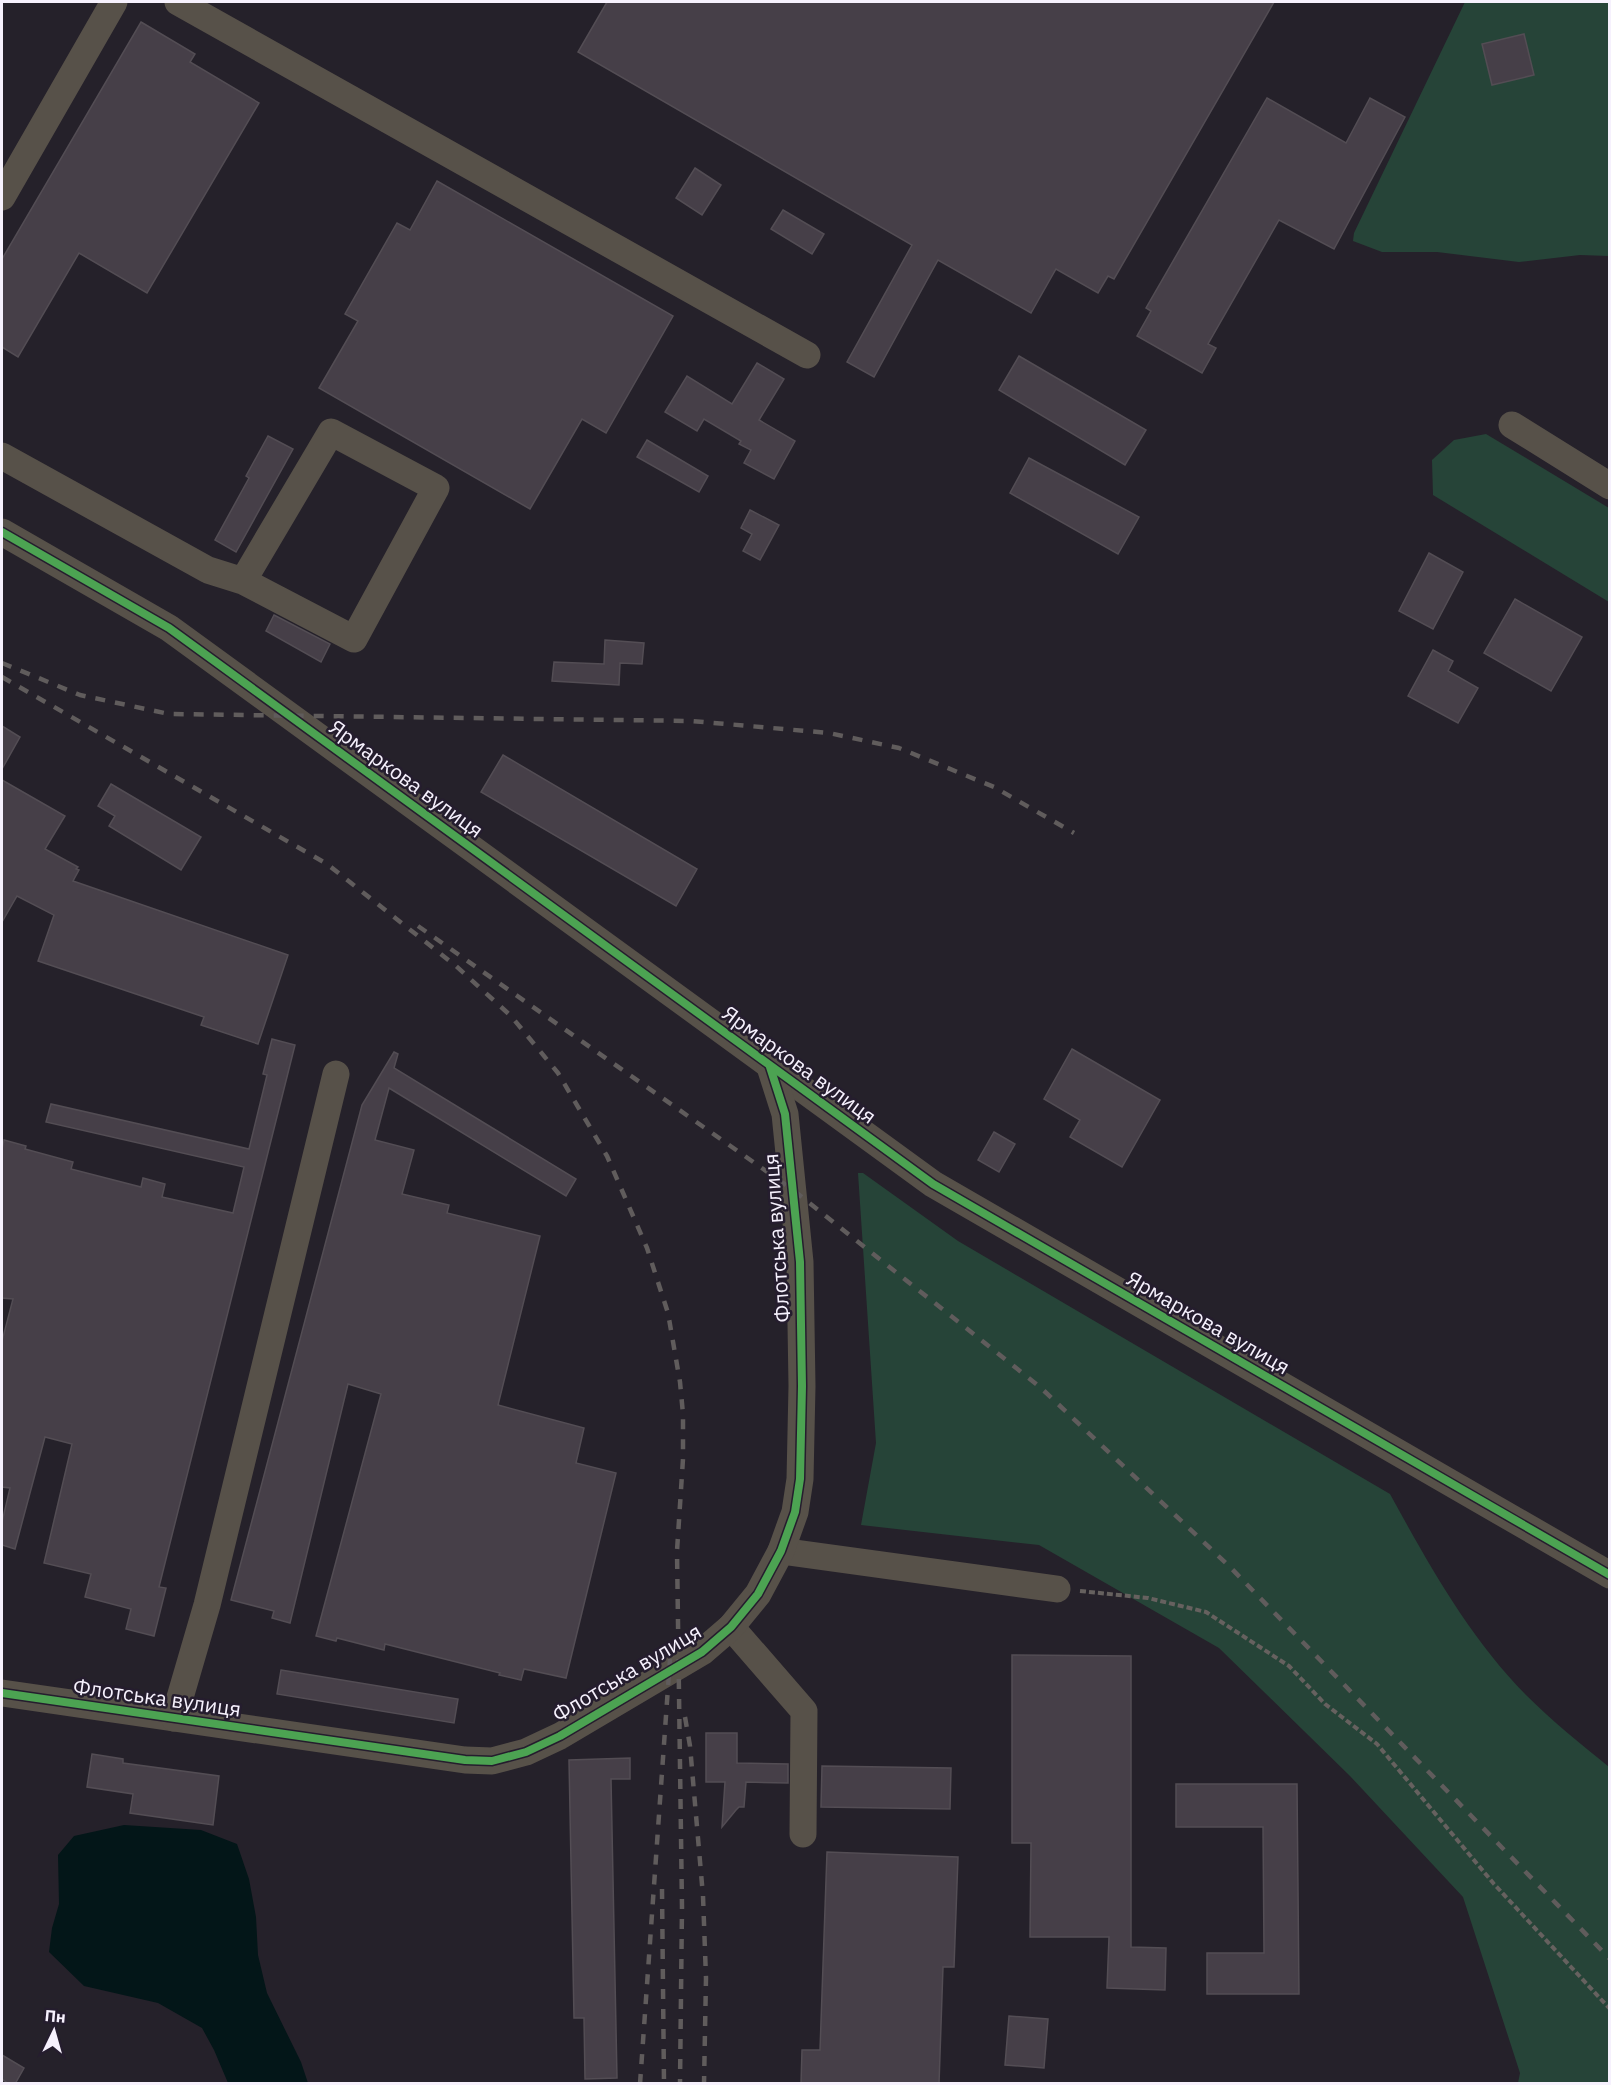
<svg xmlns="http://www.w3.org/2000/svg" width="1611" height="2085" font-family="'IBM Plex Sans',sans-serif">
	<rect width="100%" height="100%" fill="#25212a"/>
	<g fill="#264438">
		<polygon points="1465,2 1609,2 1609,256 1580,255 1519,262 1437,252 1382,252 1353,241 1354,233"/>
		<polygon points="1486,434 1609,508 1609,602 1433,495 1432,460 1454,440"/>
		<path d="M858,1173H863L958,1241L1390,1494C1429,1565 1469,1637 1526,1695C1552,1721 1581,1744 1609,1767V2083H1518L1520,2073L1463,1897L1350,1776L1219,1648L1039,1545L861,1525L876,1443Z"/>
	</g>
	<polygon fill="#031618" points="124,1825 201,1830 237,1844 249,1879 256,1917 258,1955 267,1993 301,2062 308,2083 228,2083 214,2050 202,2028 158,2003 84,1986 49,1952 52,1928 59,1904 58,1855 74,1836"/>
	<g fill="#463f48" stroke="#534d54" stroke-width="1.5">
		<polygon points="607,2 1274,2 1114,279 1108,276 1098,293 1056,269 1031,313 938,260 874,377 847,362 912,245 578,52"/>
		<polygon points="141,22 195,54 190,62 259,103 147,293 79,253 18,357 2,347 2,259"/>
		<polygon points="1524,34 1534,75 1492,85 1482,44"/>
		<polygon points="1267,98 1346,143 1370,98 1405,117 1334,249 1279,220 1208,344 1216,348 1202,373 1137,336 1151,311 1146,308"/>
		<polygon points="695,168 721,185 702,215 676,198"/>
		<polygon points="437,181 673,316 606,433 582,419 530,509 319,388 358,321 345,314 397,223 410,230"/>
		<polygon points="783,210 824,234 812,254 771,229"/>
		<polygon points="1019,356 1146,430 1125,465 999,390"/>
		<polygon points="757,363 784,379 759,420 795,441 774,479 744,463 751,450 739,444 741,441 704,419 697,431 665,412 687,376 732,404"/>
		<polygon points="268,436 293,449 236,552 215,540 249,478 246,476"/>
		<polygon points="647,440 708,476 699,492 637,457"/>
		<polygon points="1029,458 1139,517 1118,554 1010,493"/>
		<polygon points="750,510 779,525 760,560 743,551 752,534 741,528"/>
		<polygon points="1429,553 1463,572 1433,629 1399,611"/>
		<polygon points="1515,599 1582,637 1551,691 1484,653"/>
		<polygon points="274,615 330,644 321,662 266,631"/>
		<polygon points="605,640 644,643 642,664 620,663 619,685 552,681 554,662 604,664"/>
		<polygon points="1433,650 1453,661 1448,671 1478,688 1458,723 1408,696"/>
		<polygon points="2,726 20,737 2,769"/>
		<polygon points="503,755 697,869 676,906 481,792"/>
		<polygon points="2,780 65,816 45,849 78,867 76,869 79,870 73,881 288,955 258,1044 201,1025 204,1017 38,961 54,915 17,896 2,922"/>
		<polygon points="111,784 201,837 181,870 109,826 115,816 98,806"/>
		<polygon points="272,1039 295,1045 159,1587 166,1588 154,1636 126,1629 131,1609 85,1597 91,1574 44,1563 72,1444 45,1437 15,1549 2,1545 2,1522 10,1488 2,1487 2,1341 13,1299 2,1298 2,1149 4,1140 26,1146 25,1149 73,1162 71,1169 141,1187 143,1178 165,1184 162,1197 233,1213 244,1167 46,1122 51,1104 249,1149 267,1075 263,1074"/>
		<polygon points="1072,1049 1160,1100 1122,1167 1070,1137 1080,1120 1044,1099"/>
		<polygon points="394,1052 398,1054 394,1068 576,1179 566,1196 389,1088 375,1140 414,1150 402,1194 449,1205 447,1213 540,1236 498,1405 584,1428 576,1463 616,1473 566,1678 524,1669 521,1680 499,1675 500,1673 385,1644 384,1650 337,1638 336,1641 316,1636 381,1394 348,1384 290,1623 272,1618 274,1611 231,1600 362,1105"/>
		<polygon points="994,1132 1015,1144 999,1172 978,1160"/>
		<polygon points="1012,1655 1131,1656 1131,1947 1166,1948 1165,1990 1107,1988 1109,1937 1030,1937 1031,1843 1012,1843"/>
		<polygon points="281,1670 458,1699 454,1723 277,1694"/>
		<polygon points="706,1733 737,1733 737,1763 788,1764 788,1783 746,1782 744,1807 739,1807 736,1810 722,1827 725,1782 706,1782"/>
		<polygon points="92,1754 123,1759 123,1763 219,1776 213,1825 130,1813 133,1794 87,1787"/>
		<polygon points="630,1758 630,1779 611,1779 617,2078 585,2079 584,2018 574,2018 569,1760"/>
		<polygon points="822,1766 951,1768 950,1809 821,1807"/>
		<polygon points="1176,1784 1297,1784 1299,1994 1207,1994 1207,1953 1264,1953 1263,1827 1176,1827"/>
		<polygon points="827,1852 958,1857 954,1967 943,1967 939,2084 801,2084 802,2050 820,2050"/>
		<polygon points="1009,2016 1048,2019 1044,2068 1005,2065"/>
		<polygon points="2,2055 24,2068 15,2084 9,2084 2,2079"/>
	</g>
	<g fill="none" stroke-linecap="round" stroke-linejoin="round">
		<polyline stroke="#66615f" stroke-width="4" stroke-dasharray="6 3" stroke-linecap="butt" points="1080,1591 1148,1598 1206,1612 1289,1666 1325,1704 1377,1744 1494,1884 1610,2009"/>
		<g stroke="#575149" stroke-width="27">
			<polyline points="178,2 807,355"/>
			<polyline points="2,197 114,2"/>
			<polyline points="1512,425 1610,486"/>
			<polyline points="2,456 208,570 243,581 354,639 436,488 331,432 243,581"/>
			<polyline points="2,532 169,628 933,1184 1610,1575"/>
			<polyline points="781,1551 1057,1589"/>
			<polyline points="731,1627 804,1711 803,1834"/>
			<polyline points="2,1693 465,1760 492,1761 526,1752 560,1736 702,1652 731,1627 758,1594 781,1551 795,1512 800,1479 802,1386 800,1262 785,1114 770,1067"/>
			<polyline points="174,1718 207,1605 336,1074"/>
		</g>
		<g stroke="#605c5c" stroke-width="4.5" stroke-dasharray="10 10" stroke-linecap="butt">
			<polyline points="2,663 80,695 169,714 692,721 829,733 899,748 994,787 1074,833"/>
			<polyline points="2,677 327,864 456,966 511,1016 558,1073 607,1156 647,1248 668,1313 680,1382 683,1414 683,1459 677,1551 682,1907 680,2084"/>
			<polyline points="418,926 793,1190 1040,1387 1230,1567 1610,1959"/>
			<polyline points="685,1717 690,1746 703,1896 706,1978 704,2084"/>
			<polyline points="662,1889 664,2084"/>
			<polyline points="640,2084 670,1659"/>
		</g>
		<defs>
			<g id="cycleway">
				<polyline points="2,532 169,628 933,1184 1610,1575"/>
				<polyline points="2,1693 465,1760 492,1761 526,1752 560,1736 702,1652 731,1627 758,1594 781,1551 795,1512 800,1479 802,1386 800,1262 785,1114 770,1067"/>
			</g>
		</defs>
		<use href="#cycleway" stroke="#251d2e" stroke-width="11"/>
		<use href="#cycleway" stroke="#4ca352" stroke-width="8"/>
	</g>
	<g text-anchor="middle" stroke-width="5" stroke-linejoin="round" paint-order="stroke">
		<g font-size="21" fill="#f6f1fd" stroke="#251d2e">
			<text transform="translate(406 779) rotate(36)" y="7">Ярмаркова вулиця</text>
			<text transform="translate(799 1065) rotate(36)" y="7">Ярмаркова вулиця</text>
			<text transform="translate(777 1238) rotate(-94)" y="7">Флотська вулиця</text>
			<text transform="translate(1208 1323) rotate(30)" y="7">Ярмаркова вулиця</text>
			<text transform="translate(627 1673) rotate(-31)" y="7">Флотська вулиця</text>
			<text transform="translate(157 1698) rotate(8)" y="7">Флотська вулиця</text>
		</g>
	</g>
	<rect width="1611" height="2085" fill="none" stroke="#f6f1fd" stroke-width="6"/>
	<g transform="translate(54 2031) rotate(5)" stroke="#251d2e" stroke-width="4.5" paint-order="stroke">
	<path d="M0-4.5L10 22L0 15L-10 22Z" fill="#f6f1fd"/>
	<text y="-9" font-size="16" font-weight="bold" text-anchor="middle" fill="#f6f1fd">Пн</text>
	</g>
</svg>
